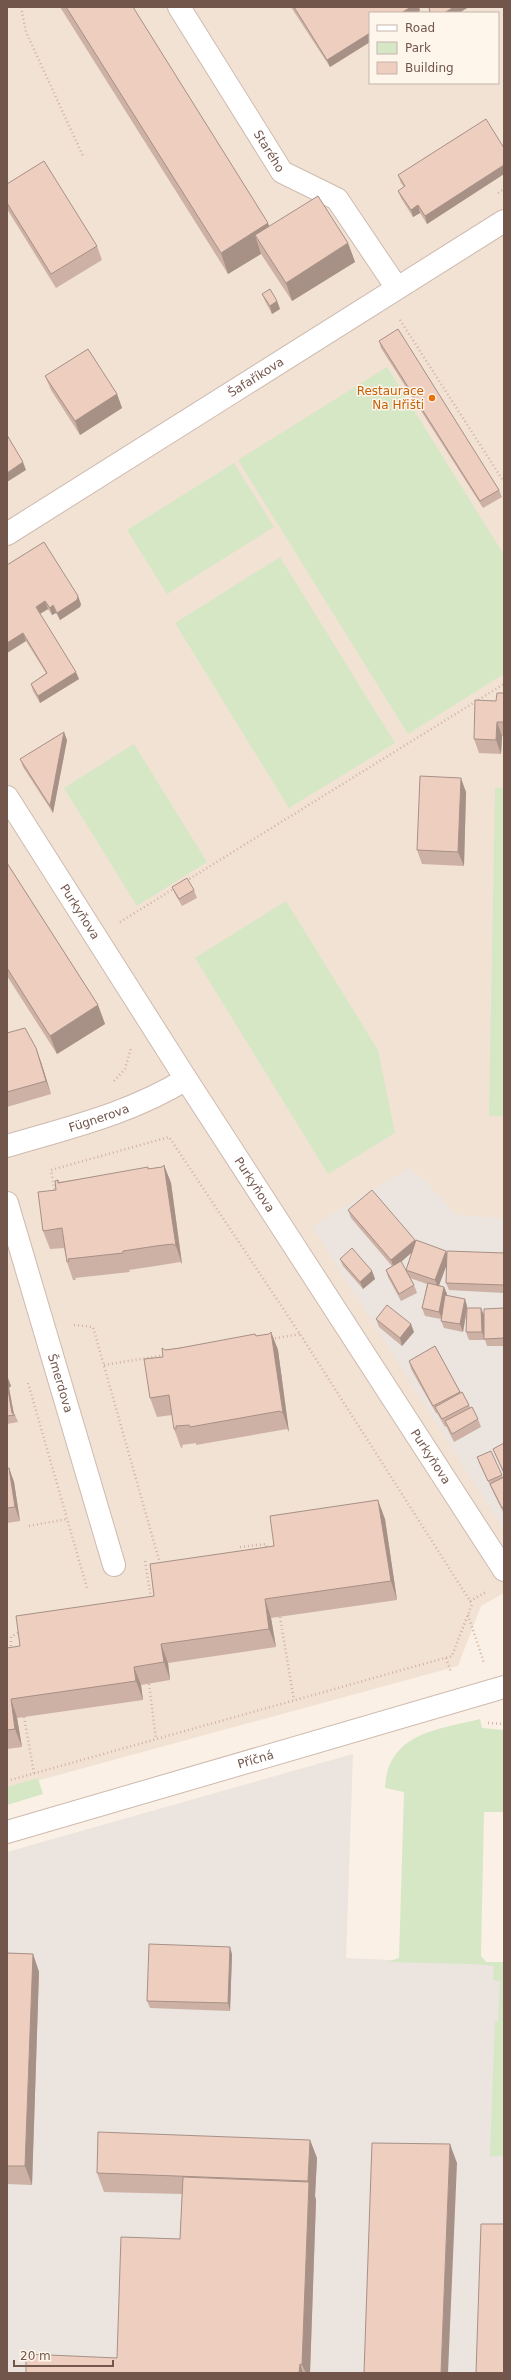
<svg xmlns="http://www.w3.org/2000/svg" width="511" height="2380" font-family="'DejaVu Sans',sans-serif">
	<rect width="100%" height="100%" fill="#fbf0e5"/>
	<path fill="#f2e2d4" fill-rule="evenodd" d="M7,7H504V1593L481,1606L458,1666L7,1789ZM370,13H498V83H370Z"/>
	<g fill="#ebe4df">
		<polygon points="412,1166 412,1173 420,1175 455,1214 504,1219 504,1530 312,1226"/>
		<polygon points="353,1754 346,1958 504,1965 504,2373 7,2373 7,1852"/>
	</g>
	<g fill="#d6e7c5">
		<polygon points="387,367 504,555 504,674 408,734 238,460"/>
		<polygon points="234,463 274,527 167,594 127,530"/>
		<polygon points="280,557 395,743 289,808 175,623"/>
		<polygon points="134,744 207,862 137,906 64,788"/>
		<polygon points="495,788 504,788 504,1116 489,1116"/>
		<polygon points="286,901 378,1050 395,1133 328,1174 195,958"/>
		<path d="M480,1719L482,1728L504,1730V1812H484L481,1956L486,1962H504V2155L490,2157L495,2022L498,2021L500,1981L493,1980L494,1966L471,1964L387,1962L399,1958L404,1792L385,1788C388,1733 436,1730 480,1719Z"/>
		<polygon points="38,1778 43,1794 7,1805 7,1787"/>
	</g>
	<g fill="none" stroke-linecap="round" stroke-linejoin="round">
		<defs>
			<g id="minor">
				<path id="s1" d="M179,7L282,172L337,199L397,288"/>
				<path id="s2" d="M7,534L504,221"/>
				<path id="s3" d="M7,797L186,1079L504,1570"/>
				<path id="s4" d="M7,1146C68,1128 132,1113 186,1079"/>
				<path id="s5" d="M7,1203L114,1565"/>
				<path id="s6" d="M7,1832L504,1687"/>
			</g>
		</defs>
		<use href="#minor" stroke="#cebaaf" stroke-width="24"/>
		<g stroke="#d3b1a2" stroke-width="2.5" stroke-dasharray="1 3" stroke-linecap="butt">
			<polyline points="21,7 26,32 83,156"/>
			<polyline points="498,193 504,189"/>
			<polyline points="400,320 504,482"/>
			<polyline points="186,881 504,684"/>
			<polyline points="120,922 175,888"/>
			<polyline points="114,1081 125,1069 131,1048"/>
			<polyline points="74,1325 93,1327 159,1560"/>
			<polyline points="271,1339 300,1334"/>
			<polyline points="104,1365 165,1355"/>
			<polyline points="28,1383 87,1588"/>
			<polyline points="29,1526 67,1519"/>
			<polyline points="240,1547 266,1544 267,1549"/>
			<polyline points="145,1561 151,1598"/>
			<polyline points="470,1601 486,1592"/>
			<polyline points="468,1615 484,1663"/>
			<polyline points="280,1617 294,1700"/>
			<polyline points="11,1650 11,1637 21,1631"/>
			<polyline points="446,1658 451,1672"/>
			<polyline points="149,1684 156,1739"/>
			<polyline points="24,1717 34,1773"/>
			<polyline points="488,1723 504,1724"/>
			<polyline points="7,1781 452,1656 472,1604 300,1334 169,1137 51,1170 55,1193"/>
		</g>
		<use href="#minor" stroke="#fff" stroke-width="22"/>
	</g>
	<g fill="#cdb1a4" fill-rule="evenodd">
		<polygon points="60,7 133,7 269,226 348,243 355,262 292,301 261,254 228,274"/>
		<polygon points="291,7 419,7 420,11 370,13 370,42 330,67"/>
		<polygon points="504,148 504,174 427,224 420,213 413,217 401,198 398,191 404,187 401,183 398,175"/>
		<polygon points="7,184 97,246 102,260 56,288 7,209"/>
		<polygon points="262,294 277,301 280,309 272,314 265,301"/>
		<polygon points="379,341 499,490 502,497 483,508 381,348"/>
		<polygon points="45,376 117,394 122,408 80,435 51,390"/>
		<polygon points="7,565 81,604 80,607 60,620 56,613 52,615 48,609 40,614 79,679 40,703 33,691 31,684 46,673 26,641 7,653"/>
		<polygon points="504,693 504,736 502,736 501,754 479,753 474,739 496,701"/>
		<polygon points="67,740 53,813 23,767 20,759"/>
		<polygon points="466,792 464,866 422,864 417,850"/>
		<polygon points="7,863 98,1005 105,1024 57,1054 7,976"/>
		<polygon points="172,887 194,890 197,898 182,906 175,894"/>
		<polygon points="7,1033 36,1048 41,1062 51,1094 7,1107"/>
		<polygon points="164,1165 171,1183 182,1264 180,1262 162,1265 129,1270 130,1272 75,1278 76,1280 73,1280 67,1262 64,1248 50,1249 43,1231 56,1190 58,1180 59,1182 162,1167"/>
		<path d="M348,1210L415,1240L416,1242L447,1255L504,1253V1293L449,1290L446,1283L447,1263L439,1285L444,1287L447,1294V1296L467,1306V1308L484,1314L504,1308V1346H487L485,1340H469L466,1332L467,1311L463,1332L444,1328L441,1321V1319L425,1316L422,1308L427,1284L410,1278L414,1285L417,1293L401,1301L388,1277L386,1270L392,1266L351,1218ZM412,1252L406,1270L407,1272L401,1262Z"/>
		<polygon points="340,1259 372,1271 375,1279 363,1289 343,1266"/>
		<polygon points="376,1319 414,1332 402,1346 379,1327"/>
		<polygon points="271,1332 278,1350 289,1432 287,1429 196,1445 196,1443 182,1445 183,1447 181,1448 174,1429 172,1415 157,1417 150,1398 163,1357 165,1350 269,1334"/>
		<polygon points="435,1346 461,1393 478,1419 481,1427 454,1442 446,1426 445,1427 437,1413 436,1413 411,1369 409,1361"/>
		<polygon points="7,1378 11,1386 9,1388 14,1414 15,1415 18,1422 7,1424"/>
		<polygon points="504,1443 504,1474 493,1449"/>
		<polygon points="477,1457 502,1475 503,1478 504,1477 504,1514 480,1465"/>
		<polygon points="7,1468 9,1468 14,1482 20,1521 7,1523"/>
		<polygon points="385,1519 397,1600 271,1618 276,1647 168,1663 170,1680 141,1685 143,1700 17,1718 22,1747 7,1749 7,1648 20,1646 154,1596 274,1546"/>
		<polygon points="7,1953 33,1954 39,1972 32,2185 7,2184"/>
		<polygon points="232,1954 230,2011 150,2008 147,2001"/>
		<polygon points="310,2140 317,2158 315,2196 316,2200 310,2373 26,2373 117,2358 180,2239 182,2194 104,2192 97,2173"/>
	</g>
	<g fill="#a79086">
		<polygon points="411,7 419,7 420,11 416,13 401,13"/>
		<polygon points="454,7 469,7 459,13 444,13"/>
		<polygon points="370,33 370,42 330,67 327,60"/>
		<polygon points="504,165 504,174 427,224 425,216"/>
		<polygon points="418,205 420,213 413,217 411,210"/>
		<polygon points="268,223 276,244 255,235 261,254 228,274 221,253"/>
		<polygon points="348,243 355,262 292,301 286,283"/>
		<polygon points="277,301 280,309 272,314 270,306"/>
		<polygon points="117,394 122,408 80,435 75,421"/>
		<polygon points="23,462 26,470 7,482 7,473"/>
		<polygon points="78,596 81,604 80,607 60,620 57,613"/>
		<polygon points="45,601 48,609 38,615 36,607"/>
		<polygon points="53,605 56,613 52,615 50,608"/>
		<polygon points="23,633 26,641 7,653 7,643"/>
		<polygon points="76,672 79,679 40,703 38,696"/>
		<polygon points="497,722 502,736 501,754 496,740"/>
		<polygon points="64,732 67,740 53,813 50,806"/>
		<polygon points="461,778 466,792 464,866 458,852"/>
		<polygon points="98,1005 105,1024 57,1054 50,1036"/>
		<polygon points="36,1048 41,1062 51,1094 46,1081"/>
		<polygon points="164,1165 171,1183 182,1264 176,1246"/>
		<polygon points="415,1240 418,1247 394,1268 391,1260"/>
		<polygon points="446,1251 449,1259 438,1288 435,1280"/>
		<polygon points="372,1271 375,1279 363,1289 360,1282"/>
		<polygon points="444,1287 447,1294 442,1319 439,1312"/>
		<polygon points="465,1299 467,1306 463,1332 460,1324"/>
		<polygon points="481,1308 484,1315 485,1340 482,1332"/>
		<polygon points="411,1324 414,1332 402,1346 400,1338"/>
		<polygon points="271,1332 278,1350 289,1432 283,1413"/>
		<polygon points="8,1378 11,1386 9,1388 14,1415 12,1413 7,1384 7,1380"/>
		<polygon points="9,1468 14,1482 20,1521 15,1507"/>
		<polygon points="378,1500 385,1519 397,1600 391,1581"/>
		<polygon points="265,1599 271,1618 276,1647 269,1629"/>
		<polygon points="161,1644 168,1663 170,1680 164,1662"/>
		<polygon points="134,1667 141,1685 143,1700 136,1681"/>
		<polygon points="11,1699 17,1718 22,1747 15,1729"/>
		<polygon points="230,1947 232,1954 230,2011 228,2003"/>
		<polygon points="33,1954 39,1972 32,2185 25,2166"/>
		<polygon points="310,2140 317,2158 315,2196 316,2200 310,2373 306,2373 302,2365 309,2185 308,2181"/>
		<polygon points="450,2144 457,2163 448,2373 441,2373"/>
		<polygon points="300,2364 303,2373 299,2373"/>
	</g>
	<g fill="#eecebf" stroke="#a79086">
		<polygon points="66,7 133,7 268,223 221,253"/>
		<polygon points="294,7 411,7 401,13 370,13 370,33 327,60"/>
		<polygon points="429,7 454,7 444,13 430,13"/>
		<polygon points="486,119 504,148 504,165 425,216 418,205 411,210 398,191 405,186 398,175"/>
		<polygon points="44,161 97,246 51,274 7,203 7,184"/>
		<polygon points="318,196 348,243 286,283 255,235"/>
		<polygon points="270,289 277,301 270,306 262,294"/>
		<polygon points="398,329 499,490 480,501 379,341"/>
		<polygon points="88,349 117,394 75,421 45,376"/>
		<polygon points="7,435 23,462 7,473"/>
		<polygon points="44,542 78,596 77,600 57,613 53,605 50,608 45,601 36,607 76,672 38,696 31,684 47,673 23,633 7,643 7,565"/>
		<polygon points="497,693 504,693 504,722 497,722 496,740 474,739 475,700 496,701"/>
		<polygon points="64,732 50,806 20,759"/>
		<polygon points="420,776 461,778 458,852 417,850"/>
		<polygon points="7,863 98,1005 50,1036 7,968"/>
		<polygon points="187,878 194,890 179,899 172,887"/>
		<polygon points="25,1028 36,1048 46,1081 7,1092 7,1033"/>
		<polygon points="164,1165 176,1246 173,1244 156,1246 123,1251 123,1253 68,1259 69,1261 67,1262 62,1228 43,1231 38,1192 56,1190 55,1181 58,1180 58,1183 148,1167 148,1169 162,1167"/>
		<polygon points="372,1190 415,1240 391,1260 348,1210"/>
		<polygon points="416,1240 446,1251 435,1280 406,1270"/>
		<polygon points="352,1248 372,1271 360,1282 340,1259"/>
		<polygon points="447,1251 504,1253 504,1285 446,1283"/>
		<polygon points="401,1261 414,1285 399,1294 386,1270"/>
		<polygon points="428,1283 444,1287 439,1312 422,1308"/>
		<polygon points="445,1295 465,1299 460,1324 441,1321"/>
		<polygon points="387,1305 411,1324 400,1338 376,1319"/>
		<polygon points="467,1308 481,1308 482,1332 466,1332"/>
		<polygon points="504,1308 504,1338 484,1339 484,1309"/>
		<polygon points="271,1332 283,1413 280,1411 190,1427 189,1425 176,1426 176,1429 174,1429 169,1395 150,1398 144,1359 163,1357 162,1348 165,1350 180,1348 255,1334 256,1336 269,1334"/>
		<polygon points="435,1346 460,1392 433,1406 409,1361"/>
		<polygon points="7,1384 12,1413 15,1415 7,1416"/>
		<polygon points="462,1392 469,1405 442,1419 435,1407"/>
		<polygon points="472,1407 478,1419 452,1434 445,1421"/>
		<polygon points="504,1443 504,1473 493,1449"/>
		<polygon points="491,1451 502,1475 488,1481 477,1457"/>
		<polygon points="7,1468 9,1468 15,1507 7,1508"/>
		<polygon points="504,1477 504,1507 502,1508 490,1484"/>
		<polygon points="378,1500 391,1581 265,1599 269,1629 161,1644 164,1662 134,1667 136,1681 11,1699 15,1729 7,1730 7,1648 20,1646 16,1616 154,1596 150,1564 274,1546 270,1516"/>
		<polygon points="149,1944 230,1947 228,2003 147,2001"/>
		<polygon points="7,1953 33,1954 25,2166 7,2166"/>
		<polygon points="98,2132 310,2140 308,2181 97,2173"/>
		<polygon points="372,2143 450,2144 441,2373 364,2373"/>
		<polygon points="183,2177 309,2182 302,2365 300,2364 299,2373 26,2373 26,2354 117,2358 121,2237 180,2239"/>
		<polygon points="481,2224 504,2224 504,2373 476,2373"/>
	</g>
	<circle fill="#e8710a" stroke="#fef5eb" stroke-width="1.5" cx="432" cy="398" r="4"/>
	<g text-anchor="middle" stroke-width="3" stroke-linejoin="round" paint-order="stroke">
		<g font-size="12" fill="#72564c" stroke="#fef5eb">
			<text dy="4" stroke="none"><textPath href="#s1" startOffset="170">Starého</textPath></text>
			<text dy="4" stroke="none"><textPath href="#s2" startOffset="294">Šafaříkova</textPath></text>
			<text dy="4" stroke="none"><textPath href="#s3" startOffset="136">Purkyňova</textPath></text>
			<text dy="4" stroke="none"><textPath href="#s4" startOffset="96">Fügnerova</textPath></text>
			<text dy="4" stroke="none"><textPath href="#s3" startOffset="460">Purkyňova</textPath></text>
			<text dy="4" stroke="none"><textPath href="#s5" startOffset="188">Šmerdova</textPath></text>
			<text dy="4" stroke="none"><textPath href="#s3" startOffset="784">Purkyňova</textPath></text>
			<text dy="4" stroke="none"><textPath href="#s6" startOffset="259">Příčná</textPath></text>
		</g>
		<g font-size="12" fill="#c56008" stroke="#fef5eb" text-anchor="end">
			<text x="424" y="395">Restaurace<tspan x="424" dy="14">Na Hřišti</tspan></text>
		</g>
	</g>
	<rect width="511" height="2380" fill="none" stroke="#72564c" stroke-width="16"/>
	<rect x="369" y="12" width="130" height="72" fill="#fef5eb" stroke="#c6b5ab"/>
	<rect x="377" y="25" width="20" height="6" fill="#ffffff" stroke="#c6b5ab"/>
	<text x="405" y="32" font-size="12" fill="#72564c">Road</text>
	<rect x="377" y="42" width="20" height="12" fill="#d6e7c5" stroke="#c6b5ab"/>
	<text x="405" y="52" font-size="12" fill="#72564c">Park</text>
	<rect x="377" y="62" width="20" height="12" fill="#eecebf" stroke="#c6b5ab"/>
	<text x="405" y="72" font-size="12" fill="#72564c">Building</text>
	<path d="M14 2360v6h99v-6" fill="none" stroke="#72564c" stroke-width="2"/>
	<text x="20" y="2360" font-size="12" fill="#72564c" stroke="#fef5eb" stroke-width="3" paint-order="stroke">20 m</text>
</svg>
